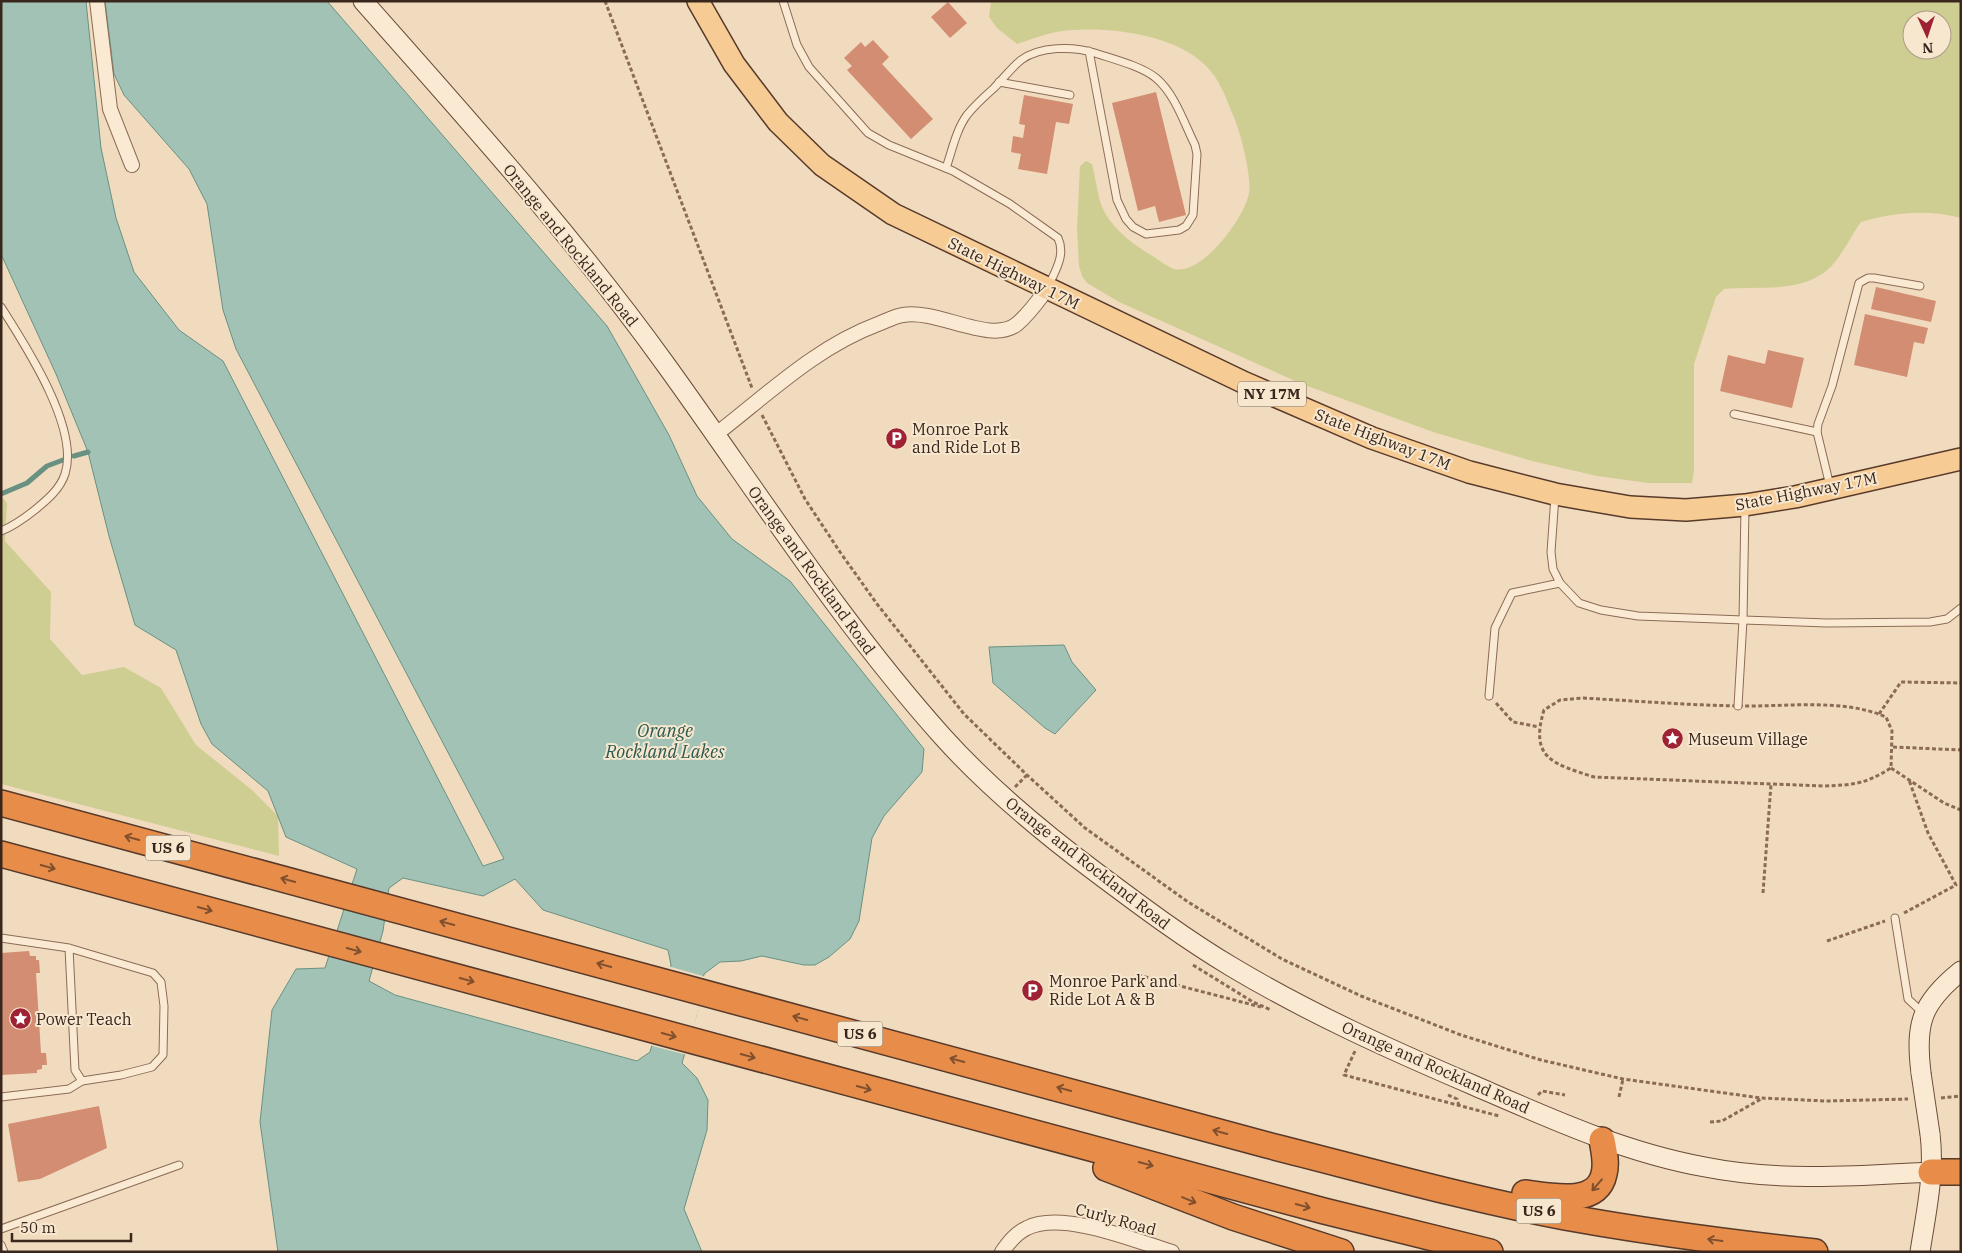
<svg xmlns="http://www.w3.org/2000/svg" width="1962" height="1253" font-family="'IBM Plex Serif',serif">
	<rect width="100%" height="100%" fill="#f1dbbf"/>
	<g fill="#cfce92" fill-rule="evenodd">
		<path d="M991,1H1961V218C1928,209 1894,212 1861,222C1853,233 1847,246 1838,258C1811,296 1765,285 1724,289L1716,297L1694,364V471L1692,483H1648L1597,476L1532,461L1433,432L1302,384L1119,302L1087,283L1082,276L1079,266L1077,228L1080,166L1086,161L1092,164C1095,177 1097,189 1100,201C1107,225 1131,243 1151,255C1158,259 1166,266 1174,269C1202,276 1245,217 1249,193C1252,178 1241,135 1235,120C1227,101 1220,78 1204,64C1174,35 1112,27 1072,30C1052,31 1035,38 1017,44L997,28L989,17ZM1912,20H1942V50H1912Z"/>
		<polygon points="1,496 7,503 5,541 51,592 50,639 82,675 124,667 161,688 196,745 252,790 278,816 279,856 1,784"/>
	</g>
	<g fill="#a2c2b5" stroke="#699182" fill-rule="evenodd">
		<path d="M1,1H86L101,148L116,218L134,272L179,330L223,361L483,866L504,859L236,349L223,310L207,204L189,169L124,95L114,74L105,1H327L607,326L669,435L697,496L732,539L790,581L924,749L922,772L884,816L872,838L859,921L850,939L829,957L815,965H804L762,956L741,961L720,962L704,974L696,1016L682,1063L697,1078L708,1100L707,1130L684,1209L702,1252H278L260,1122L272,1010L296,969L325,968L357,869L286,837L268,791L212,744L201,724L176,650L135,625L109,536L88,452L56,374L1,254ZM403,878L483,896L515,879L543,910L668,950L671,965L662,1008L650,1052L637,1061L395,995L369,981L383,931L389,888Z"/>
		<polygon points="1064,645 1072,662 1096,690 1055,734 1045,728 993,683 989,647"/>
	</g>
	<polygon fill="#f1dbbf" points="668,966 706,977 687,1055 649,1045 660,1007"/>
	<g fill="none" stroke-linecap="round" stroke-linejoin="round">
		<g stroke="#699182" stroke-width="5">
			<polyline points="74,456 88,452"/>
			<polyline points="1,494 27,483 47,466 63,460"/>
		</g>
	</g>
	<g fill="#d28d72">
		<polygon points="948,2 967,23 950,38 931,17"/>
		<polygon points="873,40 889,57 882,64 933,119 911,139 847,70 852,66 844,58 861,42 865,47"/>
		<polygon points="1156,92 1186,215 1159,222 1155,206 1138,211 1112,103"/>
		<polygon points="1024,95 1073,104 1069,124 1056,122 1047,174 1018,169 1021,154 1011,152 1013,136 1023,138 1025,125 1019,124"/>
		<polygon points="1876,287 1936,301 1931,322 1871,309"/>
		<polygon points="1865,314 1928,328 1924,344 1914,342 1907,377 1854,365"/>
		<polygon points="1768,350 1804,358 1792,408 1720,391 1728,355 1765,364"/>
		<polygon points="29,951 30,956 36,956 36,960 39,960 40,973 36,973 41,1053 46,1053 47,1065 42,1065 42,1069 37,1070 37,1073 1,1075 1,953"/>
		<polygon points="99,1106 107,1148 40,1179 18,1182 8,1124"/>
	</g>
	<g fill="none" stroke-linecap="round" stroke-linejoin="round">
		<defs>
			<g id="lane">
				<path d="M783,1L797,45L809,67L868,133L889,145L953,171L1010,204L1058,238C1066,255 1055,271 1048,287"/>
				<polyline points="999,82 1070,95"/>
				<path d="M946,168C952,151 956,130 967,115C975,105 985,96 994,88C1003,79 1011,68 1021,60C1040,46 1073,46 1095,53C1113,59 1141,66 1156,78C1175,94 1184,123 1195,145L1197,154L1193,215L1186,226L1179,230L1146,234L1133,227L1126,219L1117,200L1089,51"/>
				<path d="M1,307C25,345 80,428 65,474C60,489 48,499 36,509C26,517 14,526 1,531"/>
				<polyline points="1734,414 1817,432"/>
				<polyline points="1830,486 1817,432 1818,424 1832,386 1859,283 1868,278 1874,278 1920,286"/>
				<polyline points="1555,496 1551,552 1553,569 1560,583 1579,603 1601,610 1638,616 1743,620 1827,623 1930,622 1947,619 1961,608"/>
				<polyline points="1489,696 1495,628 1512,593 1560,583"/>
				<polyline points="1738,706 1743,620 1745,507"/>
				<polyline points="1895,918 1908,999 1923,1013"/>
				<polyline points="1,938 69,948 153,973 161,982 164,1006 163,1055 152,1067 121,1075 82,1081 75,1070 69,948"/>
				<polyline points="1,1097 69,1089 82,1081"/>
				<polyline points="1,1229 179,1165"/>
				<polyline points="1,1245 4,1252"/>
			</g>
			<g id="street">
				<polyline points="97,1 110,109 132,165"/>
				<path d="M715,435C767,395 816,347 878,324C886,321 895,316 903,315C938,309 991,345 1017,324C1029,314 1038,301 1047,289"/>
				<path d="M1002,1252C1009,1242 1016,1233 1027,1228C1062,1210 1136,1241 1172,1252"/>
			</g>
			<g id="secondary">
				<path d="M363,1C468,120 574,237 666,365C757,491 840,622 943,737C989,788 1042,832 1097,873C1141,906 1185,939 1232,967C1309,1013 1391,1050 1473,1085C1549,1118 1623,1152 1705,1167C1780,1182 1856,1176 1931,1172"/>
				<path d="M1921,1073C1915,1024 1921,1003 1961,971"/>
				<path d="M1920,1252C1926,1213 1935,1173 1930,1134"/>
			</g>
			<polyline id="primary" points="698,1 734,64 778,122 822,165 893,214 1245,383 1372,438 1469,472 1555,494 1630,507 1686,510 1745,505 1795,497 1961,459"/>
			<g id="highway">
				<path d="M1,803L1267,1145C1366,1170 1464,1198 1565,1217C1648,1232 1732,1243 1815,1252"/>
				<polyline points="1,854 1324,1211 1490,1252"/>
				<polyline points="1106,1168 1233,1217 1341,1252"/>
				<polyline points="1931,1172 1961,1172"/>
				<path d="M1525,1193C1549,1196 1597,1207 1604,1174C1607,1163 1604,1151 1602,1140"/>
			</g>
		</defs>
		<use href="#lane" stroke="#8b6b56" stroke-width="9"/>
		<use href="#street" stroke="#8b6b56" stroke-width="16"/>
		<use href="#secondary" stroke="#6c4c39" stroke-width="21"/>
		<use href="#primary" stroke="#583a2b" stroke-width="24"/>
		<use href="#highway" stroke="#583a2b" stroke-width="28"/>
		<g stroke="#8b6b56" stroke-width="3" stroke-dasharray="4 2.5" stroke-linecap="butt">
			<polyline points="605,1 752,388"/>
			<polyline points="762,415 805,499 840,552 877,604 964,714 1027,775 1085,828 1188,902 1282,959 1361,996 1461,1035 1541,1060 1623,1079 1761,1098 1826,1101 1908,1099"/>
			<path d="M1583,698C1635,701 1687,705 1739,706C1785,707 1843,698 1886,717L1892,731L1891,768C1865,784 1854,785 1823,786L1594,777C1554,764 1529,759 1544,710L1560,700Z"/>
			<polyline points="1496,703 1513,722 1539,727"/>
			<polyline points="1879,714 1901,682 1961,683"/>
			<polyline points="1893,747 1961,750"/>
			<polyline points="1891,768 1944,803 1961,810"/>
			<polyline points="1015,787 1027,775"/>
			<polyline points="1763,893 1771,784"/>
			<polyline points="1904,913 1956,885 1928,833 1909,780"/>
			<polyline points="1827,941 1885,921"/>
			<polyline points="1193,965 1253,1002 1271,1010"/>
			<polyline points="1138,975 1261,1007"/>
			<polyline points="1355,1051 1344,1075 1499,1116"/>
			<polyline points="1448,1095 1457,1099 1459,1106"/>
			<polyline points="1538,1095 1542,1091 1565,1095"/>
			<polyline points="1619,1097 1623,1079"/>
			<polyline points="1941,1098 1961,1096"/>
			<polyline points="1710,1122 1722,1121 1761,1099"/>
		</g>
		<use href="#lane" stroke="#fbead3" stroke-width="7"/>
		<use href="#street" stroke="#fbead3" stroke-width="14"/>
		<use href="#secondary" stroke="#fbead3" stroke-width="19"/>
		<use href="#primary" stroke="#f7cb94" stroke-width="21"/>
		<use href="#highway" stroke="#e78c49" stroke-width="25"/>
		<defs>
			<polyline id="secondary-bridge" points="1921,1073 1930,1134"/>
		</defs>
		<use href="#secondary-bridge" stroke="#6c4c39" stroke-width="21" stroke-linecap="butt"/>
		<use href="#secondary-bridge" stroke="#fbead3" stroke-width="19"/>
	</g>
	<defs><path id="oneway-shaft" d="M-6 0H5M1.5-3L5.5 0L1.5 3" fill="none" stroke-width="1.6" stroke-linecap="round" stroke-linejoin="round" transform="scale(1.25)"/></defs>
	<g stroke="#7f4f2e">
		<use href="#oneway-shaft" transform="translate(132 838) rotate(-165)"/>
		<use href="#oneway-shaft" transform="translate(48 867) rotate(15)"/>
		<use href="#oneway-shaft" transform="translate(288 880) rotate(-165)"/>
		<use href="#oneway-shaft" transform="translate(205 909) rotate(15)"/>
		<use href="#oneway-shaft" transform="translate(447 923) rotate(-165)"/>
		<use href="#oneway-shaft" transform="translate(354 950) rotate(15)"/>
		<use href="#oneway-shaft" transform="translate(604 965) rotate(-165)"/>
		<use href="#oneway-shaft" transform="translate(467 980) rotate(15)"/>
		<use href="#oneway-shaft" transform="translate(800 1018) rotate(-165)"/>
		<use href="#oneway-shaft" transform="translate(669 1035) rotate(15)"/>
		<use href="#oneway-shaft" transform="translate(748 1056) rotate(15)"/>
		<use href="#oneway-shaft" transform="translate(957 1060) rotate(-165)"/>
		<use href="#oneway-shaft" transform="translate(864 1088) rotate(15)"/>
		<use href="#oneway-shaft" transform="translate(1064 1089) rotate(-165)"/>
		<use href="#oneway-shaft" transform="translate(1220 1132) rotate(-165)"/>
		<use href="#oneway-shaft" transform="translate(1146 1164) rotate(15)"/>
		<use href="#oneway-shaft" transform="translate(1597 1185) rotate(131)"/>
		<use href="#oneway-shaft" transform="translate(1189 1200) rotate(22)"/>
		<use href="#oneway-shaft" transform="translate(1303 1206) rotate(15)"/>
		<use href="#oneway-shaft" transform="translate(1715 1240) rotate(-172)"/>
	</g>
	<defs>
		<symbol id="parking-disc" viewBox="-11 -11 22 22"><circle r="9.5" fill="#9e2233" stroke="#f8e7cf"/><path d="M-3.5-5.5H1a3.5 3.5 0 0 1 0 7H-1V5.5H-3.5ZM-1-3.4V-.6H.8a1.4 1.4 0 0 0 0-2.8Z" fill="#fff"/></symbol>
		<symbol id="sight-disc" viewBox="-11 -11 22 22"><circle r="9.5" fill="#9e2233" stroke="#f8e7cf"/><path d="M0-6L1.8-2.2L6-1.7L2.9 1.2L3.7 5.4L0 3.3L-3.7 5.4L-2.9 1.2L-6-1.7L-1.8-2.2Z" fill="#fff"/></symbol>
	</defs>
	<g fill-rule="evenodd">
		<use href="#parking-disc" x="884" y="426" width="25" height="25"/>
		<use href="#sight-disc" x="1660" y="726" width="25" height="25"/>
		<use href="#parking-disc" x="1020" y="978" width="25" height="25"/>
		<use href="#sight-disc" x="8" y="1006" width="25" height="25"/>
	</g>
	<g text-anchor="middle" stroke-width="4" stroke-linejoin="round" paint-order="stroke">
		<g fill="#f8e7cf" stroke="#726052" stroke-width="1">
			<rect x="1238" y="381.5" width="68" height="25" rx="4"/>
			<rect x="145.5" y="835.5" width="45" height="25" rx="4"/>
			<rect x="837.5" y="1021.5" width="45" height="25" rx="4"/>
			<rect x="1516.5" y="1198.5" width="45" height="25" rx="4"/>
		</g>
		<g font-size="15" font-weight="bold" fill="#39261c">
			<text x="1272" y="399">NY 17M</text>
			<text x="168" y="853">US 6</text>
			<text x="860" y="1039">US 6</text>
			<text x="1539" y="1216">US 6</text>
		</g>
		<g font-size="16" fill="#39261c" stroke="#f8e7cf">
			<text transform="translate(571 245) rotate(51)" y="6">Orange and Rockland Road</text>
			<text transform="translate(1014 273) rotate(26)" y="6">State Highway 17M</text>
			<text transform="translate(1383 439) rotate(21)" y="6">State Highway 17M</text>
			<text transform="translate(1806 491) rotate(-11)" y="6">State Highway 17M</text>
			<text transform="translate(812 570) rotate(54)" y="6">Orange and Rockland Road</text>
			<text transform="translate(1088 863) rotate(38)" y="6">Orange and Rockland Road</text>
			<text transform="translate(1436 1067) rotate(24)" y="6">Orange and Rockland Road</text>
			<text transform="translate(1116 1219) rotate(15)" y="6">Curly Road</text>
		</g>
		<g font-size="16" fill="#39261c" stroke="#f8e7cf" text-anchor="start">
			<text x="912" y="435">Monroe Park<tspan x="912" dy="18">and Ride Lot B</tspan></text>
			<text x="1688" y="745">Museum Village</text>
			<text x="1049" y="987">Monroe Park and<tspan x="1049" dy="18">Ride Lot A &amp; B</tspan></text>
			<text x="36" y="1025">Power Teach</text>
		</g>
		<g font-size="18" font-style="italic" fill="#2a5a50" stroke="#f8e7cf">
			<text x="665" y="737">Orange<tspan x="665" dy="21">Rockland Lakes</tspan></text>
		</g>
	</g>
	<rect width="1962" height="1253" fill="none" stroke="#39261c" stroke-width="5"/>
	<g transform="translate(1927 35) rotate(177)"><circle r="24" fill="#f8e7cf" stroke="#ac9a87"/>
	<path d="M0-4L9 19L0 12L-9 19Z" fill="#9e2233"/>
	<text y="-8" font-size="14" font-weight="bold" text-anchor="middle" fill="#39261c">N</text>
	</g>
	<path d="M12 1233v8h119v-8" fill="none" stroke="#39261c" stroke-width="2.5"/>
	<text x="20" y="1233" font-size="15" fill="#39261c" stroke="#f8e7cf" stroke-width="4" paint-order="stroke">50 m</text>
</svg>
